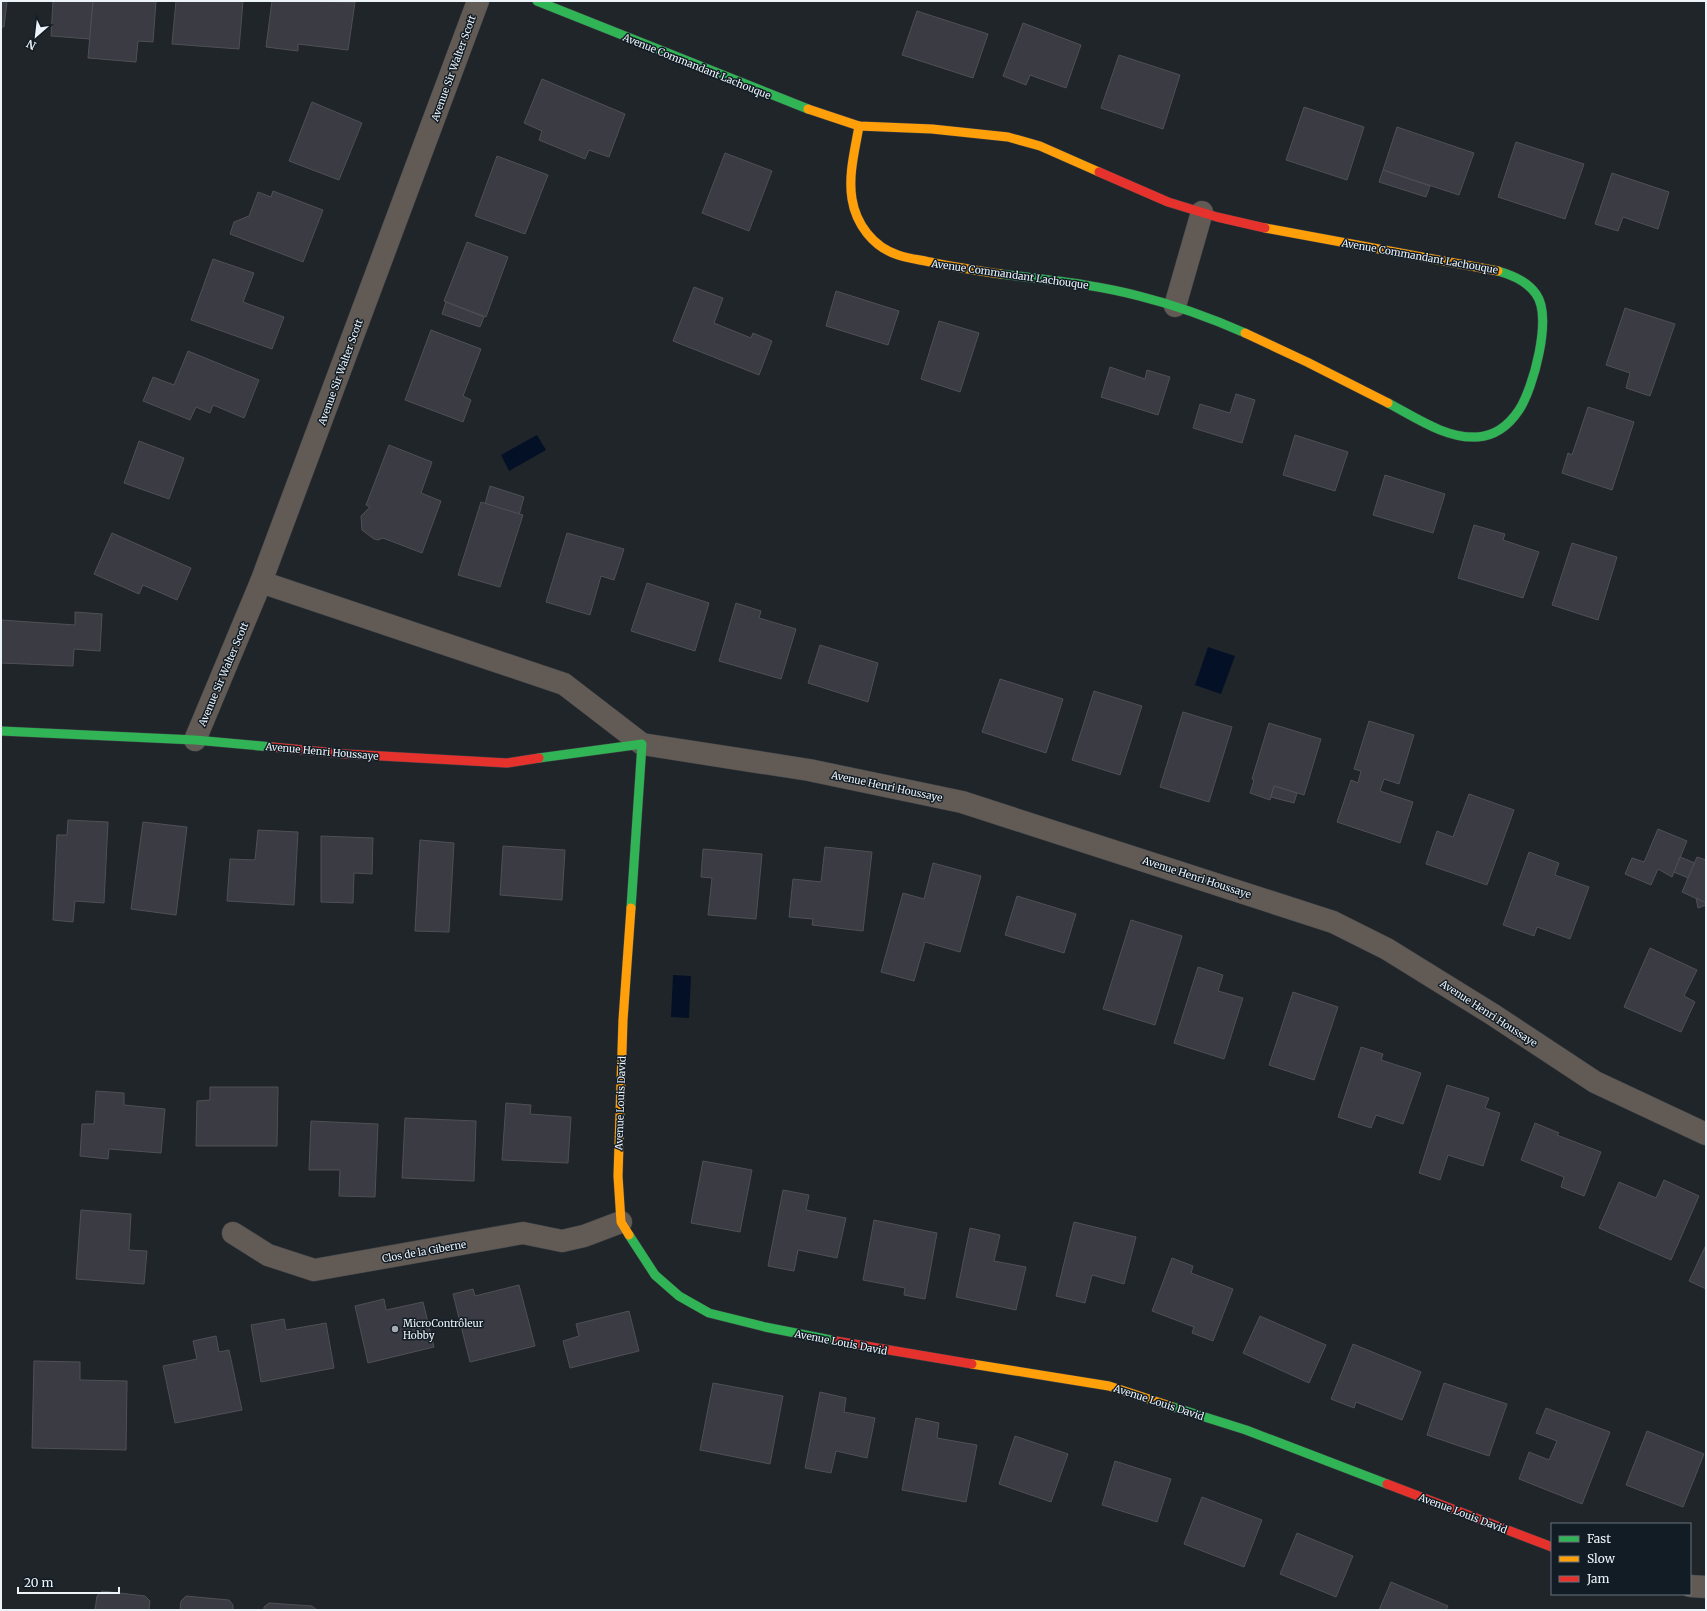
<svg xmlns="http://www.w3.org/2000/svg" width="1707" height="1611" font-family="Merriweather,serif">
	<rect width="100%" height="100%" fill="#20252a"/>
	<g fill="#041025">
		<polygon points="537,435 546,450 509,471 501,455"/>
		<polygon points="1208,647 1235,656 1221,694 1195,685"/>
		<polygon points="673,975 691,976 689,1018 671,1017"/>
	</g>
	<g fill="#3b3c43" stroke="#4f5055">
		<polygon points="1,1 7,1 4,27 1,27"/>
		<polygon points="53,1 93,1 90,39 51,36"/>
		<polygon points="93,1 156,1 153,42 138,41 136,62 88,58"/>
		<polygon points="176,1 243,1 239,49 172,44"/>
		<polygon points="272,1 355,2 348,50 298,44 298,51 266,47"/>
		<polygon points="917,11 988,34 973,78 902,55"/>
		<polygon points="1023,23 1081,45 1066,88 1030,75 1026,85 1003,76"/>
		<polygon points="1119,55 1180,75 1163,129 1101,108"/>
		<polygon points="542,79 625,114 609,157 589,150 585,159 539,140 542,131 524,123"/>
		<polygon points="312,102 362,123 339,180 289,161"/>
		<polygon points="1304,107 1364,127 1347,180 1286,160"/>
		<polygon points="1397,127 1474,153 1459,195 1383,170"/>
		<polygon points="1516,142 1584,164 1565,219 1498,197"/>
		<polygon points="725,153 772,171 749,231 702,213"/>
		<polygon points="497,156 548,175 525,234 475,216"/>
		<polygon points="1383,170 1430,186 1426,197 1379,182"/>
		<polygon points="1612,173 1669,192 1658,229 1623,217 1618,231 1595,224"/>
		<polygon points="273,191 323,210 303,262 230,234 234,222 249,216 258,192 271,197"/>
		<polygon points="467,242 508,257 486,317 444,301"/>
		<polygon points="213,259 254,273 243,302 284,317 272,349 191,320"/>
		<polygon points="694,287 723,298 714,323 751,338 753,333 772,341 759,375 673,341"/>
		<polygon points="836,291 899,311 888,345 826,326"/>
		<polygon points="446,302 484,317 480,327 442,314"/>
		<polygon points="1625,308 1675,324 1650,396 1626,388 1630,373 1606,365"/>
		<polygon points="939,321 979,333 960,392 921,379"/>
		<polygon points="431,330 481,349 463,396 471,400 463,422 405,400"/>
		<polygon points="188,351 259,380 244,418 213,405 210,413 196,407 190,420 143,401 153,377 174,385"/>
		<polygon points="1110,367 1145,379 1147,370 1170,377 1158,415 1101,397"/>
		<polygon points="1236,394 1255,400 1242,443 1193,428 1200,404 1230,413"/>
		<polygon points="1588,407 1634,422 1612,490 1562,473 1568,453 1572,455"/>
		<polygon points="1295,435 1348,452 1335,491 1283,475"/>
		<polygon points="139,441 184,458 169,499 124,483"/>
		<polygon points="389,445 432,462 421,493 441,501 422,553 383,538 378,540 374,539 362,530 361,516 370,507 366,505"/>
		<polygon points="1385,475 1445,494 1433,533 1373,515"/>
		<polygon points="490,486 524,497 519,515 485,504"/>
		<polygon points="481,502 523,515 500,587 458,575"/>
		<polygon points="1474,525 1505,534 1503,540 1539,552 1523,598 1458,578"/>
		<polygon points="112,533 191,568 177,600 143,585 139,594 94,574"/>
		<polygon points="567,533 624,549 614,580 601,576 590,615 546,602"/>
		<polygon points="1572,543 1617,557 1598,620 1552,605"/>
		<polygon points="647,583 709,603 695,651 631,631"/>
		<polygon points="736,603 761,611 759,618 796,629 781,679 719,661"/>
		<polygon points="75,612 102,614 100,651 74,649 73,666 1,663 1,620 75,625"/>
		<polygon points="820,645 878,663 868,702 808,683"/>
		<polygon points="1000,679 1063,699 1046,753 982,732"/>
		<polygon points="1094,691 1142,706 1120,775 1072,760"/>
		<polygon points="1183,712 1232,727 1209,802 1160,787"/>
		<polygon points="1369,721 1414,735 1399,784 1384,779 1380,791 1413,802 1400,843 1337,822 1351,780 1358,783 1361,771 1354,769"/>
		<polygon points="1269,723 1321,739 1304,795 1274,786 1270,800 1250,793 1254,780 1252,779"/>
		<polygon points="1274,786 1297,793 1294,803 1271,797"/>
		<polygon points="1469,794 1514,810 1487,885 1426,864 1437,831 1453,837"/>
		<polygon points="68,820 108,822 104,903 75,901 73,922 53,920 57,835 67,835"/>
		<polygon points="143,822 187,827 176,915 131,909"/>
		<polygon points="1658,829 1687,841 1672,877 1658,869 1651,885 1625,874 1632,858 1644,862"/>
		<polygon points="258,830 298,832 294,905 227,901 230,859 255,860"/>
		<polygon points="321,836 373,838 372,874 354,873 353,903 321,902"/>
		<polygon points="420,840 454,843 449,932 415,931"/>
		<polygon points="503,846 565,850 562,900 500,895"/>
		<polygon points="825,847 872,852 863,931 812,925 813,919 789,917 793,879 821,882"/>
		<polygon points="703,849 762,854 756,919 708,915 712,878 701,877"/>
		<polygon points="1529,852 1559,863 1555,875 1589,887 1570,939 1537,927 1534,936 1503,925"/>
		<polygon points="1680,857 1695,863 1688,878 1674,872"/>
		<polygon points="1697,857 1706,860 1706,903 1682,892"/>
		<polygon points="933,863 981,876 960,952 925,942 914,981 881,972 903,893 924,899"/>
		<polygon points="1017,896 1076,914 1064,953 1005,935"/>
		<polygon points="1696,898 1706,903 1706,905 1698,908"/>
		<polygon points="1131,920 1182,936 1155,1025 1103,1009"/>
		<polygon points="1650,948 1697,970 1684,996 1695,1002 1681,1032 1624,1007"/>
		<polygon points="1198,967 1223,975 1218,991 1243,998 1224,1059 1174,1043"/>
		<polygon points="1293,992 1338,1007 1314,1080 1269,1065"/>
		<polygon points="1361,1047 1383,1054 1381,1060 1421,1073 1403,1124 1376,1115 1371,1128 1338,1117"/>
		<polygon points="1447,1085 1489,1098 1485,1108 1500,1113 1483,1166 1448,1155 1440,1180 1419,1173"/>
		<polygon points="210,1087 278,1087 277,1146 196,1146 197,1101 210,1100"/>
		<polygon points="96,1091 124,1093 124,1105 165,1109 161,1153 109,1149 108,1159 80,1156 82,1124 94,1124"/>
		<polygon points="506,1103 531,1105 530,1114 571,1117 568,1163 502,1160"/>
		<polygon points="405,1118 476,1121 474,1181 402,1178"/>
		<polygon points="311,1121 378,1124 375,1197 339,1196 340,1170 309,1170"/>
		<polygon points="1535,1123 1559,1133 1557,1135 1601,1152 1584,1196 1561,1187 1564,1177 1521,1160"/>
		<polygon points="703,1161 752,1170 740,1232 691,1223"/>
		<polygon points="1664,1180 1699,1196 1671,1260 1599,1228 1619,1182 1656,1198"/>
		<polygon points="783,1190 809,1195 806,1210 846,1218 837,1258 798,1250 794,1271 768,1266"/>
		<polygon points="81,1210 131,1214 129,1250 147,1251 144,1284 76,1279"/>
		<polygon points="874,1220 937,1233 925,1299 904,1295 905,1288 863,1280"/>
		<polygon points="1074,1222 1136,1237 1124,1284 1092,1275 1085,1303 1056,1296"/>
		<polygon points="970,1228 1000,1235 994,1261 1026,1267 1016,1310 956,1297"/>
		<polygon points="1706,1245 1706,1289 1689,1281"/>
		<polygon points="1172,1258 1193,1266 1191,1273 1233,1289 1213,1341 1192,1333 1194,1327 1152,1311"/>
		<polygon points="519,1285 535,1346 470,1362 453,1294 473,1289 475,1296"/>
		<polygon points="384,1299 386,1310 423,1302 434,1347 368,1363 355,1306"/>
		<polygon points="629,1311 639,1351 570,1368 563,1341 579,1336 576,1324"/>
		<polygon points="1260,1316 1326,1345 1309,1383 1243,1353"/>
		<polygon points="284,1319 286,1330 326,1323 334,1368 261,1382 251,1325"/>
		<polygon points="216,1336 219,1352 229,1350 242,1410 175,1423 163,1366 197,1359 193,1341"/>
		<polygon points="1353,1344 1421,1372 1402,1420 1356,1402 1354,1408 1331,1399"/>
		<polygon points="34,1361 80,1362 80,1380 127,1381 126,1450 32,1448"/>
		<polygon points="713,1383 783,1396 770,1464 700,1450"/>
		<polygon points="1444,1383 1507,1404 1489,1456 1427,1435"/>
		<polygon points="820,1392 846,1398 844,1412 875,1418 867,1458 836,1451 831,1473 805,1468"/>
		<polygon points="1546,1408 1610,1432 1582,1504 1519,1479 1529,1452 1549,1460 1557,1441 1536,1433"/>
		<polygon points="916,1418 939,1423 937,1438 977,1445 966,1502 902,1490"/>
		<polygon points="1647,1431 1704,1454 1683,1507 1626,1485"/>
		<polygon points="1015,1436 1068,1454 1051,1502 999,1484"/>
		<polygon points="1115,1461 1171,1479 1157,1522 1102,1505"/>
		<polygon points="1202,1497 1262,1520 1244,1567 1184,1544"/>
		<polygon points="1297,1533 1353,1556 1336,1597 1280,1574"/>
		<polygon points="1391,1582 1448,1606 1446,1610 1379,1610"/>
		<polygon points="102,1591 145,1596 150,1601 149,1610 95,1610 97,1596"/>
		<polygon points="186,1596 229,1600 233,1605 233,1610 180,1610 181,1601"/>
		<polygon points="269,1603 312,1606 317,1610 264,1610 264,1607"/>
	</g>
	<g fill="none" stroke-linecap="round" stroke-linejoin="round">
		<defs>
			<g id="street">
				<polyline points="1175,306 1202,212"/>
				<polyline points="261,582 564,684 642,744 809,770 962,802 1333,922 1387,949 1492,1014 1595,1082 1706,1134"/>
				<polyline points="195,740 261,582 478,1"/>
				<polyline points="233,1233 268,1255 314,1270 523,1233 562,1241 584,1236 621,1222"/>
				<polyline points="1690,1586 1706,1587"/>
			</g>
			<g id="fast">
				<polyline points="537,1 808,109"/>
				<path d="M1001,274C1047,280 1094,284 1139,296C1175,305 1211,318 1245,333"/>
				<path d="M1388,403C1415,417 1446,439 1477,437C1495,436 1509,425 1519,410C1533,389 1553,317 1536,294C1528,282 1512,275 1498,271"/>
				<polyline points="1,731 195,740 272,747"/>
				<polyline points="539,758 642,744 631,908"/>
				<polyline points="629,1235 655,1275 679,1296 709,1313 765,1327 836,1341"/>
				<polyline points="1170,1406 1246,1430 1387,1484"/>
			</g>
			<g id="slow">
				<polyline points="808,109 859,126 932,129 1008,137 1040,146 1099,172"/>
				<path d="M859,126C855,150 848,175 852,199C856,224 873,247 898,255C910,259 922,260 934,263C956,267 978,271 1001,274"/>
				<polyline points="1265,228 1498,271"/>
				<polyline points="1245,333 1307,362 1388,403"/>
				<polyline points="629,1235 621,1222 618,1176 623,1020 631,908"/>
				<polyline points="972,1364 1109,1386 1170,1406"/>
			</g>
			<g id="jam">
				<polyline points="1099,172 1168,202 1217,217 1265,228"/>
				<polyline points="272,747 346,754 507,763 539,758"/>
				<polyline points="836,1341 972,1364"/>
				<polyline points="1387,1484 1552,1547"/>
			</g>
		</defs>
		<use href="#street" stroke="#3d4246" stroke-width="23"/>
		<use href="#fast" stroke="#3d4246" stroke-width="10"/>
		<use href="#slow" stroke="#3d4246" stroke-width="10"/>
		<use href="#jam" stroke="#3d4246" stroke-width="10"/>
		<use href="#street" stroke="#625a55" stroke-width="22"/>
		<use href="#fast" stroke="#30b455" stroke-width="9"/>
		<use href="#slow" stroke="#ff9f0a" stroke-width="9"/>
		<use href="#jam" stroke="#e5322d" stroke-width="9"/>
	</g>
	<circle fill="#a5abb1" stroke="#121c25" stroke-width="1.5" cx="395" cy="1329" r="4"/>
	<g text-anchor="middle" stroke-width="3" stroke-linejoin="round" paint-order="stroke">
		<g font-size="10" fill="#ecf3f9" stroke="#121c25">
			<text transform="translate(697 66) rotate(22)" y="4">Avenue Commandant Lachouque</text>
			<text transform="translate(453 68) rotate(-70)" y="4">Avenue Sir Walter Scott</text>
			<text transform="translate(1420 256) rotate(10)" y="4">Avenue Commandant Lachouque</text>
			<text transform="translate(1010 274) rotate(8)" y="4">Avenue Commandant Lachouque</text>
			<text transform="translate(340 372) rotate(-70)" y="4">Avenue Sir Walter Scott</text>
			<text transform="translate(223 674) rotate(-67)" y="4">Avenue Sir Walter Scott</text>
			<text transform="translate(322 751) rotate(5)" y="4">Avenue Henri Houssaye</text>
			<text transform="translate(887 786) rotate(12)" y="4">Avenue Henri Houssaye</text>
			<text transform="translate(1197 877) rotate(18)" y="4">Avenue Henri Houssaye</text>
			<text transform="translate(1489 1013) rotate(33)" y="4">Avenue Henri Houssaye</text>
			<text transform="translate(620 1103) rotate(-88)" y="4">Avenue Louis David</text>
			<text transform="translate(424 1251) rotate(-10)" y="4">Clos de la Giberne</text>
			<text transform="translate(841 1342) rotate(11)" y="4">Avenue Louis David</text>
			<text transform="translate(1159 1402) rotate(18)" y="4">Avenue Louis David</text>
			<text transform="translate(1463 1513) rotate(21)" y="4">Avenue Louis David</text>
		</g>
		<g font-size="10" fill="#ecf3f9" stroke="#121c25" text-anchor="start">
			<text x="403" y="1327">MicroContrôleur<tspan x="403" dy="12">Hobby</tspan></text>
		</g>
	</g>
	<rect width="1707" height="1611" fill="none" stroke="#ecf3f9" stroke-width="4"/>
	<rect x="1551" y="1523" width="140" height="72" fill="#121c25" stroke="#69727a"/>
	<rect x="1559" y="1536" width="20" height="6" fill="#30b455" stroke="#69727a"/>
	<text x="1587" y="1543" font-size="12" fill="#ecf3f9">Fast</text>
	<rect x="1559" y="1556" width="20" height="6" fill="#ff9f0a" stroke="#69727a"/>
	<text x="1587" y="1563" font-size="12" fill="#ecf3f9">Slow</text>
	<rect x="1559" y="1576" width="20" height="6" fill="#e5322d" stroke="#69727a"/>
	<text x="1587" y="1583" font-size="12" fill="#ecf3f9">Jam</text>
	<g transform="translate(36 36) rotate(208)" stroke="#121c25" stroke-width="3" paint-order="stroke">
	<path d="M0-3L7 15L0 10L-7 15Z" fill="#ecf3f9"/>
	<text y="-6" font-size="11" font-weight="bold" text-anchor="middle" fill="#ecf3f9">N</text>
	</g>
	<path d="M18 1587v6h101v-6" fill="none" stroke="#ecf3f9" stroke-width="2"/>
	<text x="24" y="1587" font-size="12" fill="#ecf3f9" stroke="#121c25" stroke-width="3" paint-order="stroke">20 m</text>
</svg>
